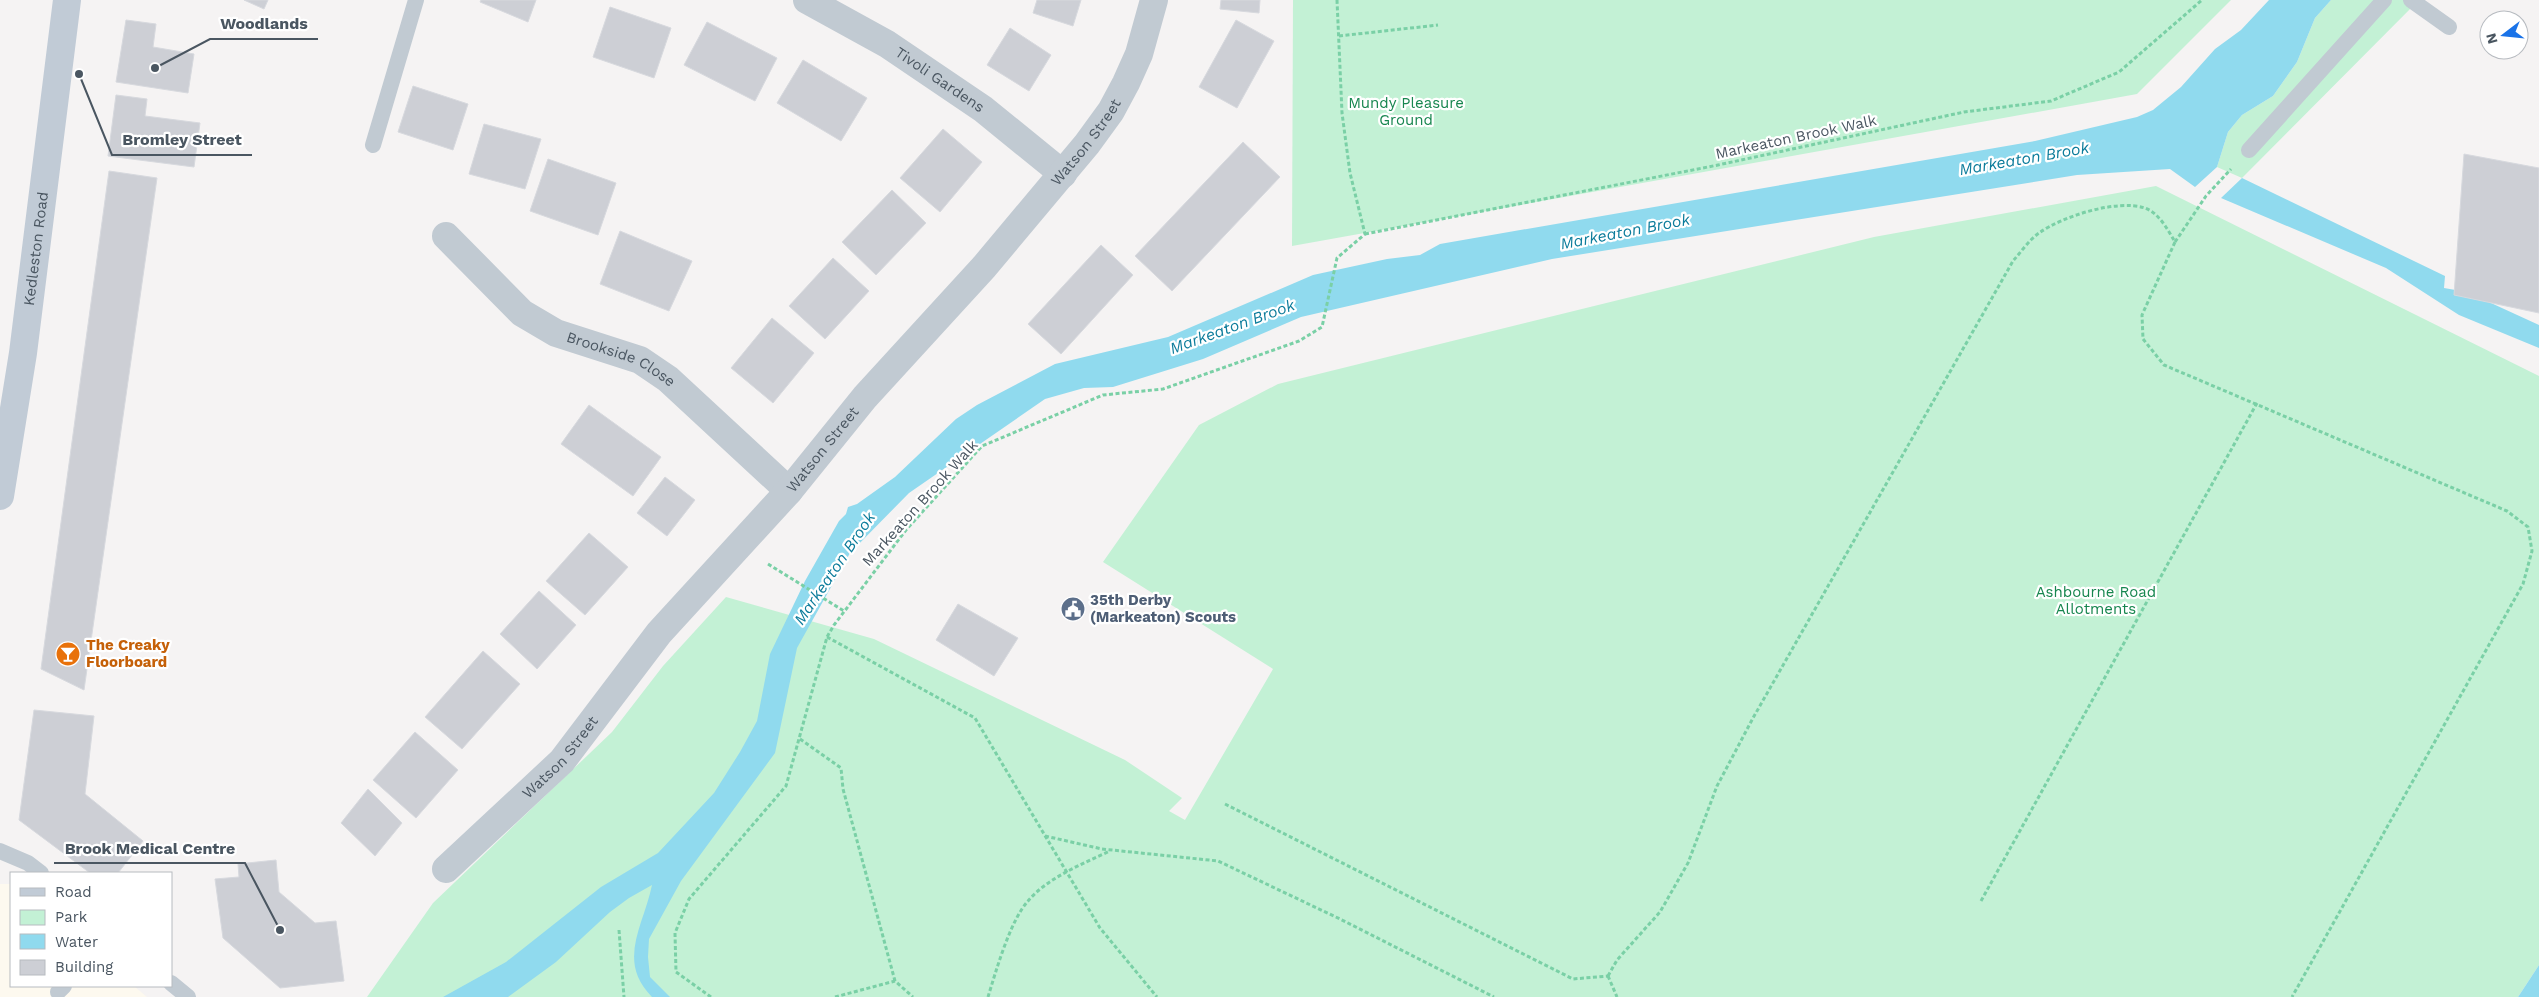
<svg xmlns="http://www.w3.org/2000/svg" width="2539" height="997" font-family="'Work Sans',sans-serif">
	<rect width="100%" height="100%" fill="#f5f3f3"/>
	<polygon fill="#fdf9ef" points="0,884 11,884 11,986 134,986 147,997 0,997"/>
	<g fill="#c3f1d5">
		<polygon points="1293,0 2231,0 2137,94 1292,246"/>
		<polygon points="2331,0 2419,0 2242,178 2217,167 2228,132 2242,115 2273,96 2297,62 2315,18"/>
		<polygon points="2156,186 2539,376 2539,965 2518,997 367,997 433,903 612,732 663,666 726,597 874,639 1125,760 1182,798 1169,811 1185,820 1273,669 1103,562 1199,425 1278,384 1874,237"/>
	</g>
	<g fill="#90daee">
		<path d="M2269,0H2331L2315,18L2297,62L2273,96L2242,115L2228,132L2217,167L2195,187L2170,169L2077,175L1552,259L1301,317L1203,359L1113,387L1084,388L1045,399L909,493L850,553L797,648L775,753L681,881L649,939L648,957L650,977L670,997H652C616,961 644,925 652,885L629,898L610,912L556,962L508,997H443L506,962L601,887L658,853L714,793L740,752L757,721L770,654L805,581L839,521L846,514L848,507L857,504L895,477L956,419L977,405L1055,364L1168,337L1313,275L1387,259L1420,255L1440,244L2035,141L2137,117L2153,110L2181,87L2215,49L2241,30Z"/>
		<polygon points="2242,178 2445,276 2444,288 2467,292 2539,325 2539,348 2459,315 2386,268 2221,198"/>
		<polygon points="2539,965 2539,997 2518,997"/>
	</g>
	<g fill="#cdcfd5" stroke="#d7d9de">
		<polygon points="244,0 268,0 264,9"/>
		<polygon points="481,0 536,0 528,22 480,2"/>
		<polygon points="1037,0 1081,0 1073,26 1033,13"/>
		<polygon points="1221,0 1260,0 1259,13 1220,9"/>
		<polygon points="610,7 671,28 654,78 593,57"/>
		<polygon points="126,20 156,24 153,47 194,54 188,93 116,82"/>
		<polygon points="1236,20 1274,41 1237,108 1199,87"/>
		<polygon points="707,22 777,58 755,101 684,65"/>
		<polygon points="1010,28 1051,55 1029,91 987,65"/>
		<polygon points="803,60 867,98 841,141 777,103"/>
		<polygon points="413,86 468,104 453,150 398,132"/>
		<polygon points="116,95 147,99 145,116 200,123 194,167 108,156"/>
		<polygon points="484,124 541,139 525,189 469,174"/>
		<polygon points="943,129 982,162 940,212 900,178"/>
		<polygon points="1243,142 1280,177 1172,291 1135,256"/>
		<polygon points="2464,154 2539,168 2539,313 2454,295"/>
		<polygon points="548,159 616,183 598,235 530,211"/>
		<polygon points="109,171 157,178 84,690 41,669"/>
		<polygon points="892,190 926,223 876,275 842,242"/>
		<polygon points="620,231 692,261 669,311 600,284"/>
		<polygon points="1101,245 1133,275 1061,354 1028,324"/>
		<polygon points="833,258 869,291 825,339 789,306"/>
		<polygon points="772,318 814,353 773,403 731,368"/>
		<polygon points="589,405 661,457 633,496 561,444"/>
		<polygon points="665,477 695,500 667,536 637,513"/>
		<polygon points="589,533 628,567 585,615 546,581"/>
		<polygon points="539,591 576,625 537,669 500,634"/>
		<polygon points="958,604 1018,638 994,676 936,640"/>
		<polygon points="483,651 520,684 462,749 425,717"/>
		<polygon points="34,710 94,716 85,794 143,841 118,873 90,873 19,820"/>
		<polygon points="415,732 458,770 416,818 373,780"/>
		<polygon points="368,789 402,823 375,856 341,823"/>
		<polygon points="276,860 279,892 315,923 336,921 344,981 280,988 223,938 215,879 239,877 238,864"/>
	</g>
	<g fill="none" stroke-linecap="round" stroke-linejoin="round">
		<g stroke="#7ad0a6" stroke-width="3" stroke-dasharray="4 2.5" stroke-linecap="butt">
			<polyline points="1339,36 1438,25"/>
			<polyline points="1365,234 1718,165 1964,112 2051,101 2119,72 2202,0"/>
			<polyline points="2175,242 2206,196 2231,169"/>
			<polyline points="768,564 844,611"/>
			<polyline points="827,637 975,718 1100,928 1157,997"/>
			<polyline points="800,739 841,768 843,789 895,981"/>
			<polyline points="1225,804 1573,979 1608,976"/>
			<polyline points="1045,836 1102,849 1218,861 1340,919 1494,997"/>
			<polyline points="1981,901 2257,403"/>
			<polyline points="619,930 624,997"/>
			<path d="M1608,976L1617,960L1660,912L1688,863L1717,786L1753,718L2013,261C2021,252 2029,240 2039,233C2063,216 2117,199 2145,208C2159,213 2168,230 2175,242L2142,315L2143,339L2164,365L2507,511L2528,527L2532,551L2523,584L2292,997"/>
			<polyline points="1608,976 1617,997"/>
			<polyline points="711,997 676,972 675,933 689,899 786,786 827,637 834,625 906,530 982,446 1103,395 1163,389 1299,341 1322,327 1337,258 1365,234 1350,173 1342,113 1337,0"/>
			<polyline points="835,997 895,981 913,997"/>
			<path d="M988,997C996,971 1010,921 1028,901C1047,878 1084,863 1110,851"/>
		</g>
		<g stroke="#c1cad2" stroke-width="16">
			<polyline points="2411,0 2449,27"/>
			<polyline points="373,145 416,0"/>
			<polyline points="2249,150 2384,0"/>
			<polyline points="0,851 28,863 41,873"/>
			<polyline points="171,983 188,997"/>
			<polyline points="58,992 64,986"/>
		</g>
		<g stroke="#c1cad2" stroke-width="28">
			<path id="s1" d="M807,0L887,44L983,109L1063,174"/>
			<path id="s2" d="M446,236L522,313L556,333L640,360L668,379L789,491"/>
			<path id="s3" d="M446,869L562,761L659,633L789,491L865,397L984,267L1087,144L1111,111L1126,83L1139,54L1154,0"/>
		</g>
		<path stroke="#c1cbd6" stroke-width="28" id="s4" d="M0,496L23,353L67,0"/>
	</g>
	<defs>
		<symbol id="civic-disc" viewBox="-11 -11 22 22"><circle r="9.5" fill="#5c6f8a" stroke="#fff"/><path d="M-.6-6.5H3V-4.5H.6V-3L4-1V1h2V6H-6V1h2V-1L-.6-3ZM-1.2 2.5V6h2.4V2.5Z" fill="#fff"/></symbol>
		<symbol id="bar-disc" viewBox="-11 -11 22 22"><circle r="9.5" fill="#e8710a" stroke="#fff"/><path d="M-6-5H6L.8 .8V4.5H3.5V6h-7V4.5H-.8V.8Z" fill="#fff"/></symbol>
	</defs>
	<g fill-rule="evenodd">
		<use href="#civic-disc" x="1059" y="595" width="28" height="28"/>
		<use href="#bar-disc" x="54" y="640" width="28" height="28"/>
	</g>
	<g text-anchor="middle" stroke-width="4.5" stroke-linejoin="round" paint-order="stroke">
		<g font-size="15" fill="#4a5661" stroke="#fff">
			<text dy="5" stroke="none"><textPath href="#s1" startOffset="155">Tivoli Gardens</textPath></text>
			<text transform="translate(1796 137) rotate(-12)" y="5">Markeaton Brook Walk</text>
			<text dy="5" stroke="none"><textPath href="#s3" startOffset="970">Watson Street</textPath></text>
			<text dy="5" stroke="none"><textPath href="#s4" startOffset="250">Kedleston Road</textPath></text>
			<text dy="5" stroke="none"><textPath href="#s2" startOffset="218">Brookside Close</textPath></text>
			<text dy="5" stroke="none"><textPath href="#s3" startOffset="565">Watson Street</textPath></text>
			<text transform="translate(920 503) rotate(-48)" y="5">Markeaton Brook Walk</text>
			<text dy="5" stroke="none"><textPath href="#s3" startOffset="160">Watson Street</textPath></text>
		</g>
		<g font-size="15" fill="#17864f" stroke="#fff">
			<text x="1406" y="108">Mundy Pleasure<tspan x="1406" dy="17">Ground</tspan></text>
			<text x="2096" y="597">Ashbourne Road<tspan x="2096" dy="17">Allotments</tspan></text>
		</g>
		<g font-size="15" font-weight="bold" fill="#4e5e75" stroke="#fff" text-anchor="start">
			<text x="1090" y="605">35th Derby<tspan x="1090" dy="17">(Markeaton) Scouts</tspan></text>
		</g>
		<g font-size="15" font-weight="bold" fill="#c56008" stroke="#fff" text-anchor="start">
			<text x="86" y="650">The Creaky<tspan x="86" dy="17">Floorboard</tspan></text>
		</g>
		<g font-size="16" font-style="italic" fill="#0c7c9b" stroke="#fff">
			<text transform="translate(2024 158) rotate(-10)" y="6">Markeaton Brook</text>
			<text transform="translate(1625 231) rotate(-11)" y="6">Markeaton Brook</text>
			<text transform="translate(1232 326) rotate(-20)" y="6">Markeaton Brook</text>
			<text transform="translate(834 568) rotate(-56)" y="6">Markeaton Brook</text>
		</g>
	</g>
	<path fill="none" stroke="#4a5661" stroke-width="2" d="M155 68L210 39H318M79 74L112 155H252M280 930L245 863H54"/>
	<g fill="#4a5661" stroke="#fff" stroke-width="2">
		<circle cx="155" cy="68" r="5"/>
		<circle cx="79" cy="74" r="5"/>
		<circle cx="280" cy="930" r="5"/>
	</g>
	<g font-size="16" text-anchor="middle" font-weight="bold" fill="#4a5661" stroke="#fff" stroke-width="4.5" stroke-linejoin="round" paint-order="stroke">
		<text x="264" y="29">Woodlands</text>
		<text x="182" y="145">Bromley Street</text>
		<text x="150" y="854">Brook Medical Centre</text>
	</g>
	<rect x="10" y="872" width="162" height="115" fill="#ffffff" stroke="#b7bbc0"/>
	<rect x="20" y="888" width="25" height="8" fill="#c1cbd6" stroke="#b7bbc0"/>
	<text x="55" y="897" font-size="15" fill="#4a5661">Road</text>
	<rect x="20" y="910" width="25" height="15" fill="#c3f1d5" stroke="#b7bbc0"/>
	<text x="55" y="922" font-size="15" fill="#4a5661">Park</text>
	<rect x="20" y="934" width="25" height="15" fill="#90daee" stroke="#b7bbc0"/>
	<text x="55" y="947" font-size="15" fill="#4a5661">Water</text>
	<rect x="20" y="960" width="25" height="15" fill="#cdcfd5" stroke="#b7bbc0"/>
	<text x="55" y="972" font-size="15" fill="#4a5661">Building</text>
	<g transform="translate(2504 35) rotate(254)"><circle r="24" fill="#ffffff" stroke="#b7bbc0"/>
	<path d="M0-4L9 19L0 12L-9 19Z" fill="#1a73e8"/>
	<text y="-8" font-size="14" font-weight="bold" text-anchor="middle" fill="#4a5661">N</text>
	</g>
</svg>
